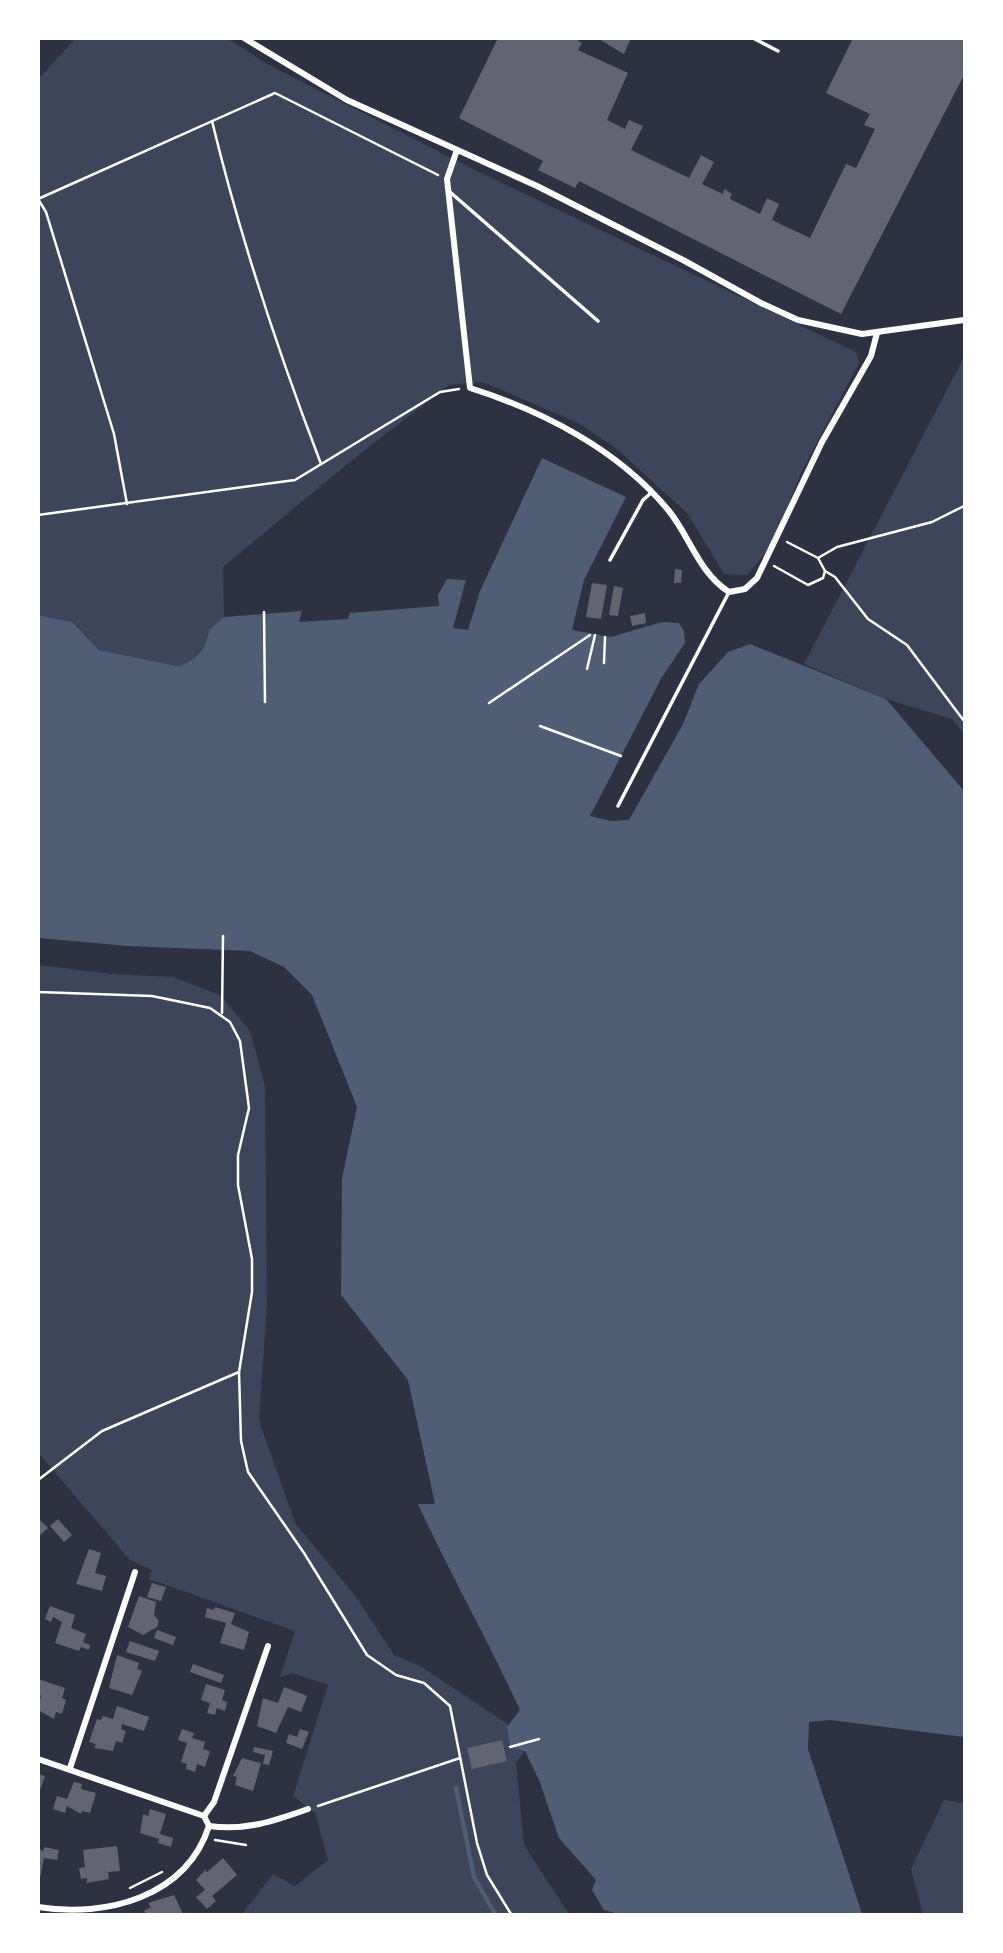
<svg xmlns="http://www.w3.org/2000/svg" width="1003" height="1953" font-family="'Open Sans',sans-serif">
	<rect width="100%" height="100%" fill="#2d3142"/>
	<g fill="#3c4559">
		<path d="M75,39H229L267,64L477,171L856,352L859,363L801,473L774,541L748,575L724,574L687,513L618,450L578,423L483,382L449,385L356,457L223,567L224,617L209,630C207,647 194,663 177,666L99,650L72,622L39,615V78Z"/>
		<polygon points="964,357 964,734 952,719 886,699 804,664"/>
		<polygon points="39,965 112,974 173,977 220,995 250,1031 265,1086 267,1304 259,1420 295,1523 357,1598 394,1655 420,1666 508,1724 510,1746 525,1751 516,1763 524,1845 569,1914 242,1914 273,1874 295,1886 328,1860 315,1813 293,1796 328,1685 292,1673 280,1677 295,1631 149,1579 152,1570 130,1560 39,1454"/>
		<polygon points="944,1800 964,1803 964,1914 923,1914 911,1869"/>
	</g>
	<path fill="#4f5d75" d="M542,458L626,497L584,580L572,630L611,637L662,622L679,623L684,631L685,643L662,677L590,816L611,821L629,820L683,724L699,684L728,652L750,644L886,699L964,791V1737L830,1720L809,1722L808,1749L862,1914H619L604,1910L592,1890L596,1880L559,1838L539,1780L525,1751L510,1747L507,1727L520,1710C488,1640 450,1574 418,1504H435L408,1380L341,1295L342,1178L357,1107L312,995L284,967L250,951L128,946L39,938L38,615L72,622L99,650L177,666C194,663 207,648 209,630L224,617L302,611L299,622L348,619L350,613L439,606L438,595L447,579L466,580L453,628L468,630L480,591Z"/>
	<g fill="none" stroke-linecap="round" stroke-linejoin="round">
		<polyline stroke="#4f5d75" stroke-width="4.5" points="456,1788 474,1877 495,1914"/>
	</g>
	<g fill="#626471">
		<polygon points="498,38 574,38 582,43 578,50 628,73 607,120 625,129 629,120 643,126 631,150 689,178 701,155 714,162 702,184 723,194 724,189 732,194 730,199 760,214 767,198 779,204 772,220 810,238 846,164 856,168 875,129 864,125 870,114 826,93 853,38 964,38 964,75 841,314 579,181 575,188 538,170 543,161 459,118"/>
		<polygon points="597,38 631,38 624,54"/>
		<polygon points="675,569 682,570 681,583 674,583"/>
		<polygon points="592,583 607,585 601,619 586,617"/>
		<polygon points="614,586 623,588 618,616 609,615"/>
		<polygon points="645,613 646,623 632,626 630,616"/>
		<polygon points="38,1518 48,1528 38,1537"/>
		<polygon points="58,1519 72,1535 64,1542 50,1526"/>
		<polygon points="89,1549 101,1553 95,1573 106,1576 102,1591 76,1584"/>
		<polygon points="152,1583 166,1587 161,1601 147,1597"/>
		<polygon points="139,1596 156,1602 154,1615 159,1621 157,1627 143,1635 128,1627"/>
		<polygon points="50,1606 75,1615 71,1628 86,1634 83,1642 90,1645 89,1650 81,1647 79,1651 55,1643 62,1622 53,1617 51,1622 45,1619"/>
		<polygon points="215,1607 235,1613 231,1624 249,1632 244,1650 220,1643 226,1623 205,1617 207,1608 214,1610"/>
		<polygon points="157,1630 176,1637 173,1645 154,1638"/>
		<polygon points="130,1641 159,1651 155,1661 126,1652"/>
		<polygon points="117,1655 139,1663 137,1669 142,1671 132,1695 109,1688"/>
		<polygon points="193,1664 224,1675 221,1683 190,1672"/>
		<polygon points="38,1679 65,1688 62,1698 66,1700 62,1714 56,1712 54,1719 38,1710 41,1696 38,1695"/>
		<polygon points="206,1684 225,1690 222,1700 227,1702 225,1711 217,1708 215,1715 207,1713 210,1703 201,1700"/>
		<polygon points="284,1687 307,1696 301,1712 288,1707 276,1733 257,1726 263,1698 278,1703"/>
		<polygon points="117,1706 149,1717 144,1731 122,1724 121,1729 126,1731 122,1743 116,1741 113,1751 94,1748 96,1744 89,1742 97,1719 101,1720 103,1716 113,1719"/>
		<polygon points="182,1729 194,1733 192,1738 205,1742 203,1749 210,1751 205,1767 197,1764 195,1772 186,1769 187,1764 181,1762 187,1743 178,1740"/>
		<polygon points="300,1729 309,1732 302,1749 286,1743 289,1734 297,1737"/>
		<polygon points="502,1740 507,1761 472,1769 467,1748"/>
		<polygon points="254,1747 273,1751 269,1765 263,1764 265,1755 253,1752"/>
		<polygon points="242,1758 261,1763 253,1791 235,1785 237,1777 233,1776"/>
		<polygon points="38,1774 45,1776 39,1793 38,1793"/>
		<polygon points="74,1782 82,1784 81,1789 96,1793 90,1813 82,1811 81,1814 67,1806 65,1813 53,1809 57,1796 67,1799"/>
		<polygon points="150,1809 166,1814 160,1834 173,1838 171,1847 158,1843 159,1839 140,1833 143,1814 148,1816"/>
		<polygon points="117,1846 120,1871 108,1872 109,1879 87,1883 87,1878 81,1879 79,1868 85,1867 83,1850"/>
		<polygon points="38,1847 43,1852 44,1847 59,1850 57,1860 44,1858 40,1878"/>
		<polygon points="223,1858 237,1875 212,1896 216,1901 207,1909 196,1897 205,1890 196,1880 205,1870 207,1872"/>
		<polygon points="174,1895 183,1914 146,1914 144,1911 151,1907 148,1903"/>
	</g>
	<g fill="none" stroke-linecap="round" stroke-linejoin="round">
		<g stroke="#fff" stroke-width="2.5">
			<path d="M212,121C241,241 277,349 321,464"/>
			<polyline points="38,199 275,93 438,175"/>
			<polyline points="38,199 46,212 114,434 127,504"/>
			<polyline points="38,515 295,480 440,392 459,389"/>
			<polyline points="818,558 837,547 932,522 964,506"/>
			<polyline points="774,566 808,585 823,578 825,571 818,558 787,542"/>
			<polyline points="825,571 835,577 868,619 907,645 964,721"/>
			<polyline points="264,612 265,702"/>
			<polyline points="604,663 605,637"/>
			<polyline points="587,669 595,635"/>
			<polyline points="489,703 590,635"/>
			<polyline points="540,726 621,756"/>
			<polyline points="38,992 152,996 210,1008 230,1022 240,1041 249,1108 238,1155 238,1185 252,1259 252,1292 239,1372 241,1441 248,1472 304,1553 367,1655 396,1675 424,1683 450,1706 477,1843 487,1875 511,1914"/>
			<polyline points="222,1013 223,936"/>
			<polyline points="38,1480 102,1431 239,1372"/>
			<polyline points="510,1747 539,1739"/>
			<polyline points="318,1806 460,1758"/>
			<polyline points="215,1840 246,1845"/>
			<polyline points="130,1888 162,1872"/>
		</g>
		<g stroke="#fff" stroke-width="3.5">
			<polyline points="753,38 778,51"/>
			<polyline points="450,192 598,321"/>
			<polyline points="610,560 643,500 652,492"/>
			<polyline points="618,806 729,592"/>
		</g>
		<g stroke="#fff" stroke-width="6">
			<polyline points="244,38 347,100 537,186 683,260 763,304 798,320 862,334 964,320"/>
			<path d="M457,150L447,179L470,388C543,411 619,450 669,511C690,537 699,573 729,592L745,589L757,578L822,442L871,356L877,333"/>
			<polyline points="38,1759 204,1816"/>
			<polyline points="70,1768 135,1572"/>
			<polyline points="204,1816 214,1802 268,1646"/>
			<path d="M209,1826C246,1831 274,1821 308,1809"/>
			<path d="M38,1907C106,1918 186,1897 209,1826L204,1816"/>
		</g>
	</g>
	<rect width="1003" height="1953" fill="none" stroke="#ffffff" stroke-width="80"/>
</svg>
